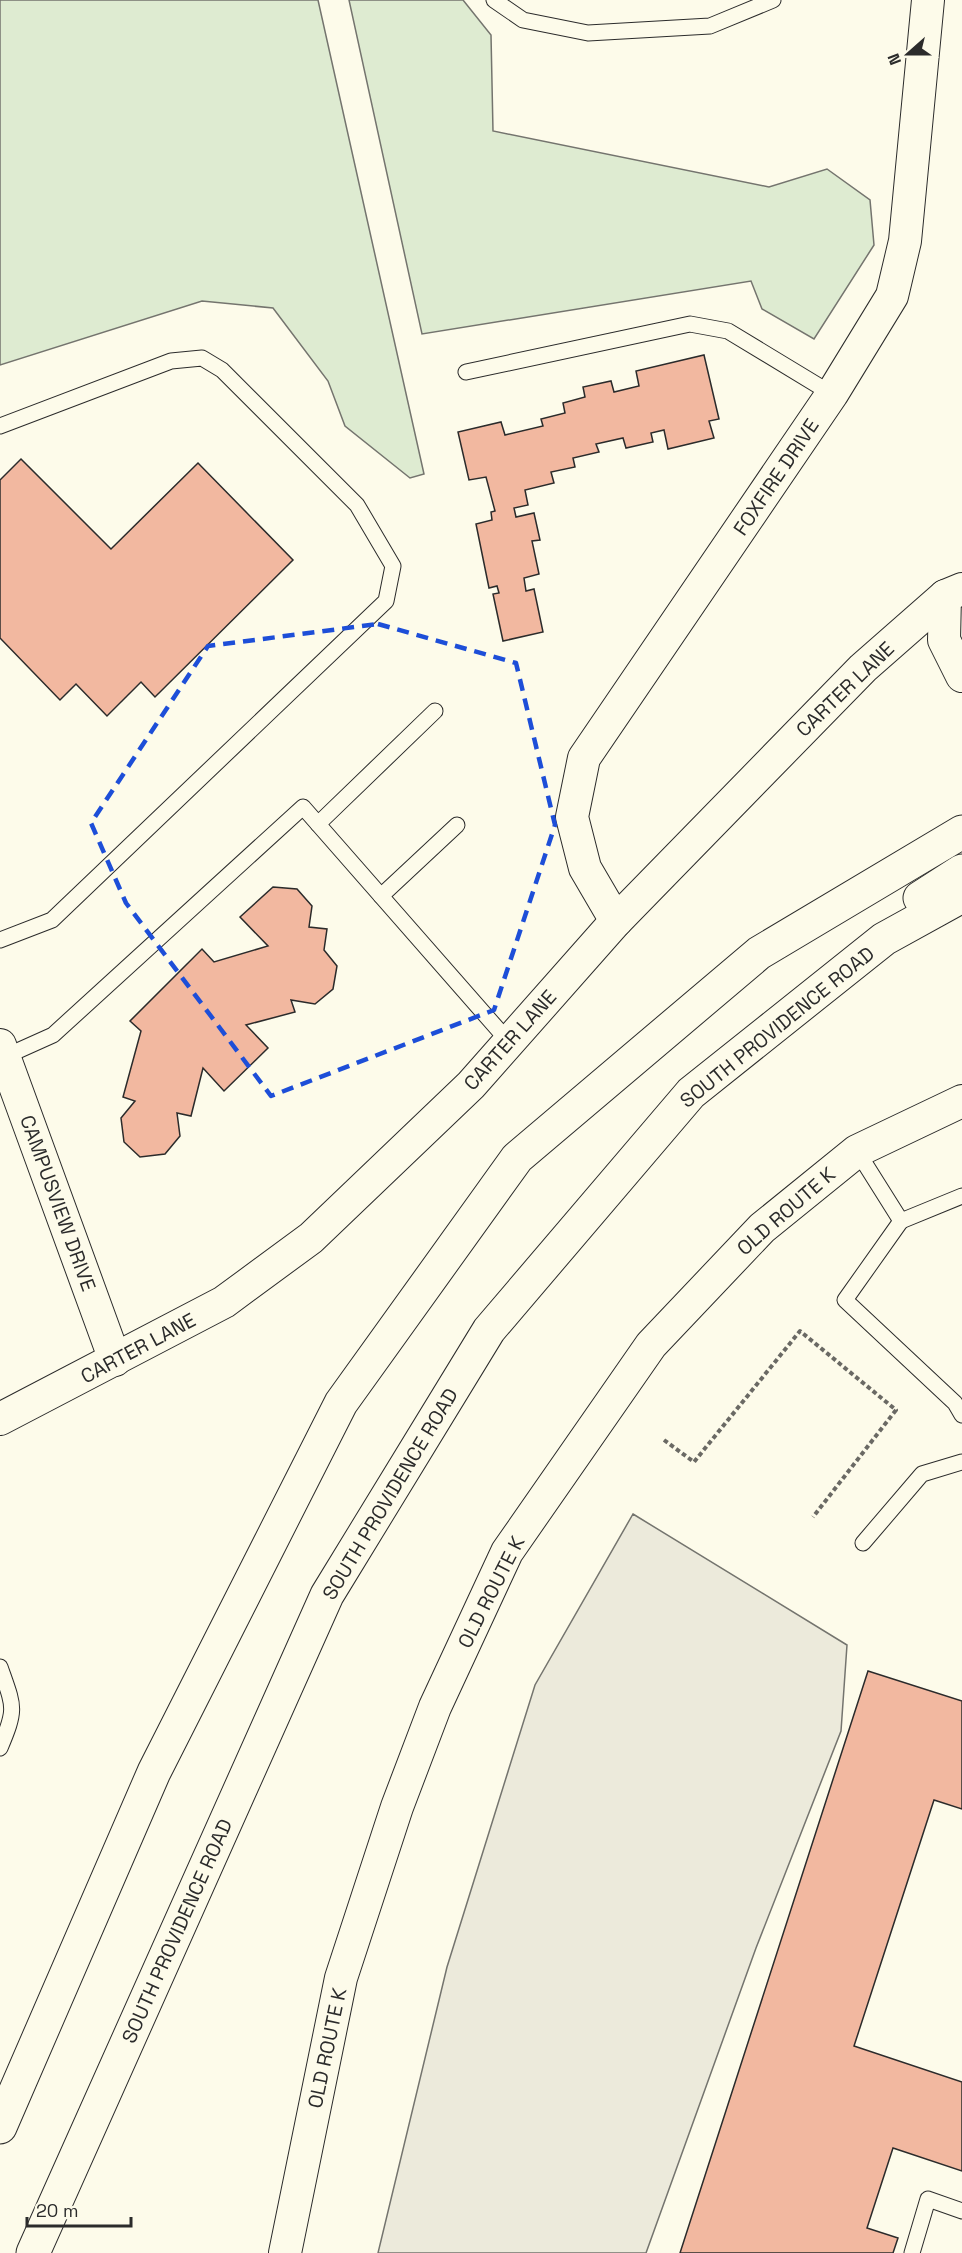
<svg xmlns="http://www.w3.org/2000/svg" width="962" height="2253" font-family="'Space Grotesk',sans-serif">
	<rect width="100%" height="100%" fill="#fdfbea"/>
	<g fill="#deebd1" stroke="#74746e" stroke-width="1.5">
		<polygon points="0,0 318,0 424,474 410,478 345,426 328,381 273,308 202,301 0,365"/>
		<polygon points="349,0 463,0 491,35 493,131 769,187 827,169 870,200 874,245 814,339 762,309 751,281 422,334"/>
	</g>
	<polygon fill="#eceadb" stroke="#74746e" stroke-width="1.5" points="633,1514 847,1645 841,1731 756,1948 646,2253 378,2253 447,1967 535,1685"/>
	<g fill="#f2b8a0" stroke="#2b2b2b" stroke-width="1.5">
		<polygon points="704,355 719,419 709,421 714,438 668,449 664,430 651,433 653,442 626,448 623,438 596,444 599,452 573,458 575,467 551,472 554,483 525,490 528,505 514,508 516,517 534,513 540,540 532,541 539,574 524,578 526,591 534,589 543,632 503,641 493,594 499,593 497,586 489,588 476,524 492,520 491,512 495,511 486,477 469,480 458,432 501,422 505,435 543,426 541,419 565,413 563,403 585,397 583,387 611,381 614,392 639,386 636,371"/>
		<polygon points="21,459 111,549 198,463 293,560 155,697 141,682 107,716 76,684 60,700 0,638 0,480"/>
		<polygon points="273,887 297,889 312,906 309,927 327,929 324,950 337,966 333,989 315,1004 291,1000 295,1012 246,1025 268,1048 224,1091 203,1068 191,1116 177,1113 180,1136 165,1154 140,1157 124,1142 121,1118 135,1101 123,1097 141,1031 130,1021 202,949 214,962 268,946 240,917"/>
		<polygon points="868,1671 962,1701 962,1809 934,1800 854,2046 962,2082 962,2171 893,2148 867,2228 898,2238 893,2253 680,2253"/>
	</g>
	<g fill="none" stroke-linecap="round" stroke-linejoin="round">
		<defs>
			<g id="service">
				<polyline points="494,0 523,20 588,33 710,26 773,0"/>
				<polyline points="466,372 690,324 728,331 832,394"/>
				<polyline points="0,426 171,361 202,358 222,370 357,505 393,566 386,601 52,920 0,940"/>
				<polyline points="318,824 435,711"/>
				<polyline points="381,896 457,825"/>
				<polyline points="4,1057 53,1035 303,807 509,1042"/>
				<polyline points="857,1151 901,1221 962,1196"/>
				<polyline points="901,1221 845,1300 955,1403 962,1415"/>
				<polyline points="863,1543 922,1474 962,1462"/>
				<path d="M0,1667C14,1707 17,1708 0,1748"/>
				<polyline points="912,2253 928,2199 962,2211"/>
			</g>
			<g id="minor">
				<polyline points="945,596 944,640 962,676"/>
				<polyline points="616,921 585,868 572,817 584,758 832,394 892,296 905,241 928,0"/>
				<polyline points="0,1045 115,1360"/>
				<polyline points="0,1419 224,1302 311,1238 471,1085 616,921 863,668 945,596 962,589"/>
				<polyline points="285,2253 341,1978 397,1807 435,1707 507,1552 651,1345 762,1228 857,1151 962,1101"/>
			</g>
			<g id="primary">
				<polyline points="920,898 962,871"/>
				<polyline points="0,2127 154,1772 341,1403 517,1158 759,953 962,832"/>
				<polyline points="33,2253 327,1595 489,1330 691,1093 884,939 962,896"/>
			</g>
		</defs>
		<use href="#service" stroke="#2b2b2b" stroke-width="17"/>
		<use href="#minor" stroke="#2b2b2b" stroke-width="34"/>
		<use href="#primary" stroke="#2b2b2b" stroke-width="35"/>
		<polyline stroke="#6a6964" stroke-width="4" stroke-dasharray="4.5 3" stroke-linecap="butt" points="664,1440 694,1462 800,1331 896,1410 813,1517"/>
		<use href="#service" stroke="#fdfbea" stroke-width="15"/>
		<use href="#minor" stroke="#fdfbea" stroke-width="32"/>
		<use href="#primary" stroke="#fdfbea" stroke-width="33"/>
	</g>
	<path fill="none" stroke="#1d4ed8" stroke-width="4.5" stroke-dasharray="12 8" stroke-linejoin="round" d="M378,624L516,663L555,825L494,1010L271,1096L126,903L91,823L208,646Z"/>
	<g text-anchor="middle" stroke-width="4.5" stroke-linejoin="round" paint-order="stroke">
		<g font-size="20" fill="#2b2b2b" stroke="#fdfbea">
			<text transform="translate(776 477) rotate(-56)" y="7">FOXFIRE DRIVE</text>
			<text transform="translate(845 689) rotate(-44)" y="7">CARTER LANE</text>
			<text transform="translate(777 1027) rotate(-39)" y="7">SOUTH PROVIDENCE ROAD</text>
			<text transform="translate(510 1040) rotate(-48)" y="7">CARTER LANE</text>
			<text transform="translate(58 1203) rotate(70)" y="7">CAMPUSVIEW DRIVE</text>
			<text transform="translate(786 1211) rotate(-41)" y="7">OLD ROUTE K</text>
			<text transform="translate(138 1348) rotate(-28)" y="7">CARTER LANE</text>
			<text transform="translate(390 1494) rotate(-59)" y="7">SOUTH PROVIDENCE ROAD</text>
			<text transform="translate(491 1592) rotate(-63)" y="7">OLD ROUTE K</text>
			<text transform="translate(177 1931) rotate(-66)" y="7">SOUTH PROVIDENCE ROAD</text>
			<text transform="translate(327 2048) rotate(-78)" y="7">OLD ROUTE K</text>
		</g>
	</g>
	<g transform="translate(908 54) rotate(249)" stroke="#fdfbea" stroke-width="4.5" paint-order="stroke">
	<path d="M0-4.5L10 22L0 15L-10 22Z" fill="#2b2b2b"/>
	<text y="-9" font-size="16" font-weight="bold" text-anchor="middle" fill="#2b2b2b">N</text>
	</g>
	<path d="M27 2217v9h104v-9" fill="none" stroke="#2b2b2b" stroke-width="3"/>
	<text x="36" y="2217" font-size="18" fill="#2b2b2b" stroke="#fdfbea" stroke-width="4.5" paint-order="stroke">20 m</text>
</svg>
